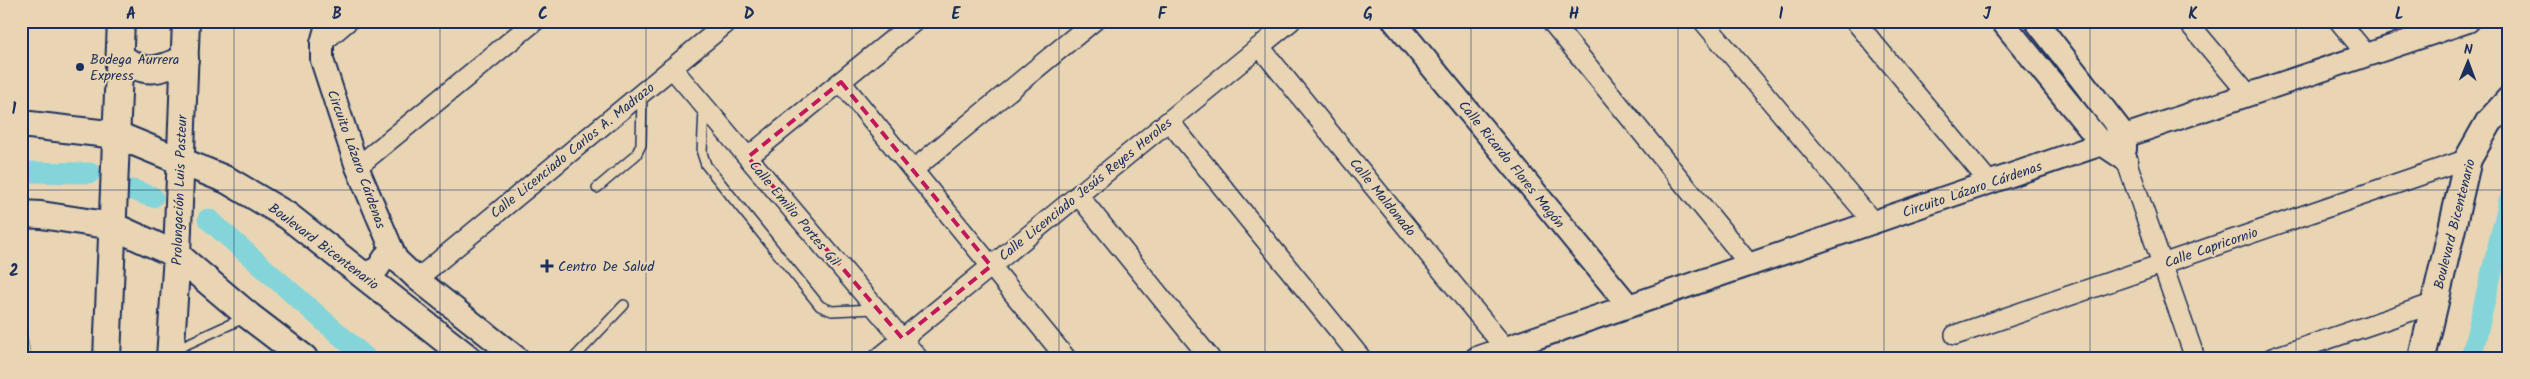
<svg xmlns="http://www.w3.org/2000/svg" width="2530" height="379" font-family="Kalam,sans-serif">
	<rect width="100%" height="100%" fill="#e9d5b3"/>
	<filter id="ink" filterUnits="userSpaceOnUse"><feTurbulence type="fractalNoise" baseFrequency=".02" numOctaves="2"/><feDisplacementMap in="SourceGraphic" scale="10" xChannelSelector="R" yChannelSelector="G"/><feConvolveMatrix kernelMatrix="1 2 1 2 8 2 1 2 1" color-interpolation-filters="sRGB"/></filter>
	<g filter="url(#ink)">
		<polygon fill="#d2e296" stroke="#76887a" points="21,301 31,358 21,358"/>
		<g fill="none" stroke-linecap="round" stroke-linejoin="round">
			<g stroke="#84d5da" stroke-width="21">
				<polyline points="21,172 90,173"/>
				<polyline points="133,190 153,197"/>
				<polyline points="208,219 366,358"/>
				<polyline points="2471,358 2509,201"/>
			</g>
			<defs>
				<g id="service">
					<polyline points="704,109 702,153 706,165 820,306 832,311 875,309"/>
					<polyline points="597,188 636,155 641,145 642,95"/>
					<polyline points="174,350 246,317"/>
					<polyline points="574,358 624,305"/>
				</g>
				<g id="minor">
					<polyline points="1551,21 1750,265"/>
					<polyline points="1703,21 1874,223"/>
					<polyline points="1855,21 1990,183"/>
					<polyline points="2187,21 2249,95"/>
					<polyline points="2339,21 2367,55"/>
					<polyline points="322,43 348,21"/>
					<polyline points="1260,47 1505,348"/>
					<polyline points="672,68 918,358"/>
					<polyline points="841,82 1066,358"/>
					<polyline points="1169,121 1361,358"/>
					<polyline points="748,157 915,21"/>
					<polyline points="2126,160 2195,358"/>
					<polyline points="357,167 535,21"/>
					<polyline points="913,170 1094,21"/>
					<polyline points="1078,195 1210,358"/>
					<polyline points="417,279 729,21"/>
					<polyline points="1955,335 2468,159"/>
					<polyline points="879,358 1291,21"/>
					<polyline points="2272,358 2435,303"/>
				</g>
				<g id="tertiary">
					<polyline points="328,21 322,43 322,60 357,167 396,259 417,279 517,358"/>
					<polyline points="1394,21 1629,306"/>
					<polyline points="2002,21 2102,144 2126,160"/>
					<polyline points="2036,21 2125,136 2125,149"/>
					<polyline points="363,275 378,268 391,248"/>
					<polyline points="1477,358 2125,136 2468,21"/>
				</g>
				<g id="secondary">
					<path d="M120,56C144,76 158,71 185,59"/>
					<polyline points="21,124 117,135 227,180 288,216 468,358"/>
					<polyline points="21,214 41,215 113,226 177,255 249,316 304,358"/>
					<polyline points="107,358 121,21"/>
					<polyline points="170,358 177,255 186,21"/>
					<polyline points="2422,358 2468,159 2489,122 2509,100"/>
				</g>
			</defs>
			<use href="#service" stroke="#1b2f5e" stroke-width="12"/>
			<use href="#minor" stroke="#1b2f5e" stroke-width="22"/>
			<use href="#tertiary" stroke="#1b2f5e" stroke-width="26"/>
			<use href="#secondary" stroke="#1b2f5e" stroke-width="30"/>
			<use href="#service" stroke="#e9d5b3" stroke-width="9"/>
			<use href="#minor" stroke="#e9d5b3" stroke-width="19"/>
			<use href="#tertiary" stroke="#e9d5b3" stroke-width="22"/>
			<use href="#secondary" stroke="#e9d5b3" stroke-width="26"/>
		</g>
	</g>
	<path fill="none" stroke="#c2185b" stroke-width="4" stroke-dasharray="10 6" stroke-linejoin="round" d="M841,82L991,266L902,338L748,157Z"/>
	<path fill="none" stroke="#1b2f5e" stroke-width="1" stroke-opacity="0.55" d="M234,21V358M440,21V358M646,21V358M852,21V358M1059,21V358M1265,21V358M1471,21V358M1678,21V358M1884,21V358M2090,21V358M2296,21V358M21,190H2509"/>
	<g fill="#1b2f5e" stroke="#e9d5b3" stroke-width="2">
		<circle cx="80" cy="67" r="5"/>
		<path d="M544.5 258.5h5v5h5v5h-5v5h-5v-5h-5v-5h5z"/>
	</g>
	<g text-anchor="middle" stroke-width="4" stroke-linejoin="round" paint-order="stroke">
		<g font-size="14" fill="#1b2f5e" stroke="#e9d5b3" text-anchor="start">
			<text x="90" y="64">Bodega Aurrera<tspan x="90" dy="16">Express</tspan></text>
			<text x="558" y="271">Centro De Salud</text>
		</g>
		<g font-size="14" fill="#1b2f5e" stroke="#e9d5b3">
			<text transform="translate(572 150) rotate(-39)" y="5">Calle Licenciado Carlos A. Madrazo</text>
			<text transform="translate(357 159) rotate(70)" y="5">Circuito Lázaro Cárdenas</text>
			<text transform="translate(1512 164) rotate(51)" y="5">Calle Ricardo Flores Magón</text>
			<text transform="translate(1085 189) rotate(-39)" y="5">Calle Licenciado Jesús Reyes Heroles</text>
			<text transform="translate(1972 189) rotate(-19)" y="5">Circuito Lázaro Cárdenas</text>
			<text transform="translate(179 190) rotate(-88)" y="5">Prolongación Luis Pasteur</text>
			<text transform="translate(1383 197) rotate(51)" y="5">Calle Maldonado</text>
			<text transform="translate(795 213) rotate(50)" y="5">Calle Emilio Portes Gil</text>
			<text transform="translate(2454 224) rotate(-76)" y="5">Boulevard Bicentenario</text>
			<text transform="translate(324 246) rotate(37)" y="5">Boulevard Bicentenario</text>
			<text transform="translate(2211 247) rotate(-19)" y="5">Calle Capricornio</text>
		</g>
	</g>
	<rect width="2530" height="379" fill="none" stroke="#e9d5b3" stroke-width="55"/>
	<g transform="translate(2468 62) rotate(1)" stroke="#e9d5b3" stroke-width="4" paint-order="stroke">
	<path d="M0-4L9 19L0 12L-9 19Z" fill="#1b2f5e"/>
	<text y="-8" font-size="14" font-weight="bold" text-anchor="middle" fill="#1b2f5e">N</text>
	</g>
	<rect x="28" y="28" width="2474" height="324" fill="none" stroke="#1b2f5e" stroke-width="2"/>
	<g font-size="16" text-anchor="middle" font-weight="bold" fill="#1b2f5e">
		<text x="131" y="19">A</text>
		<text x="337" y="19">B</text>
		<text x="543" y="19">C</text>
		<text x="749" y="19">D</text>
		<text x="956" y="19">E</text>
		<text x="1162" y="19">F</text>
		<text x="1368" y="19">G</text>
		<text x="1574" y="19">H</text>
		<text x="1781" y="19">I</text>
		<text x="1987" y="19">J</text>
		<text x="2193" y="19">K</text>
		<text x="2399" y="19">L</text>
		<text x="14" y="114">1</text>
		<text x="14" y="276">2</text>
	</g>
</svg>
